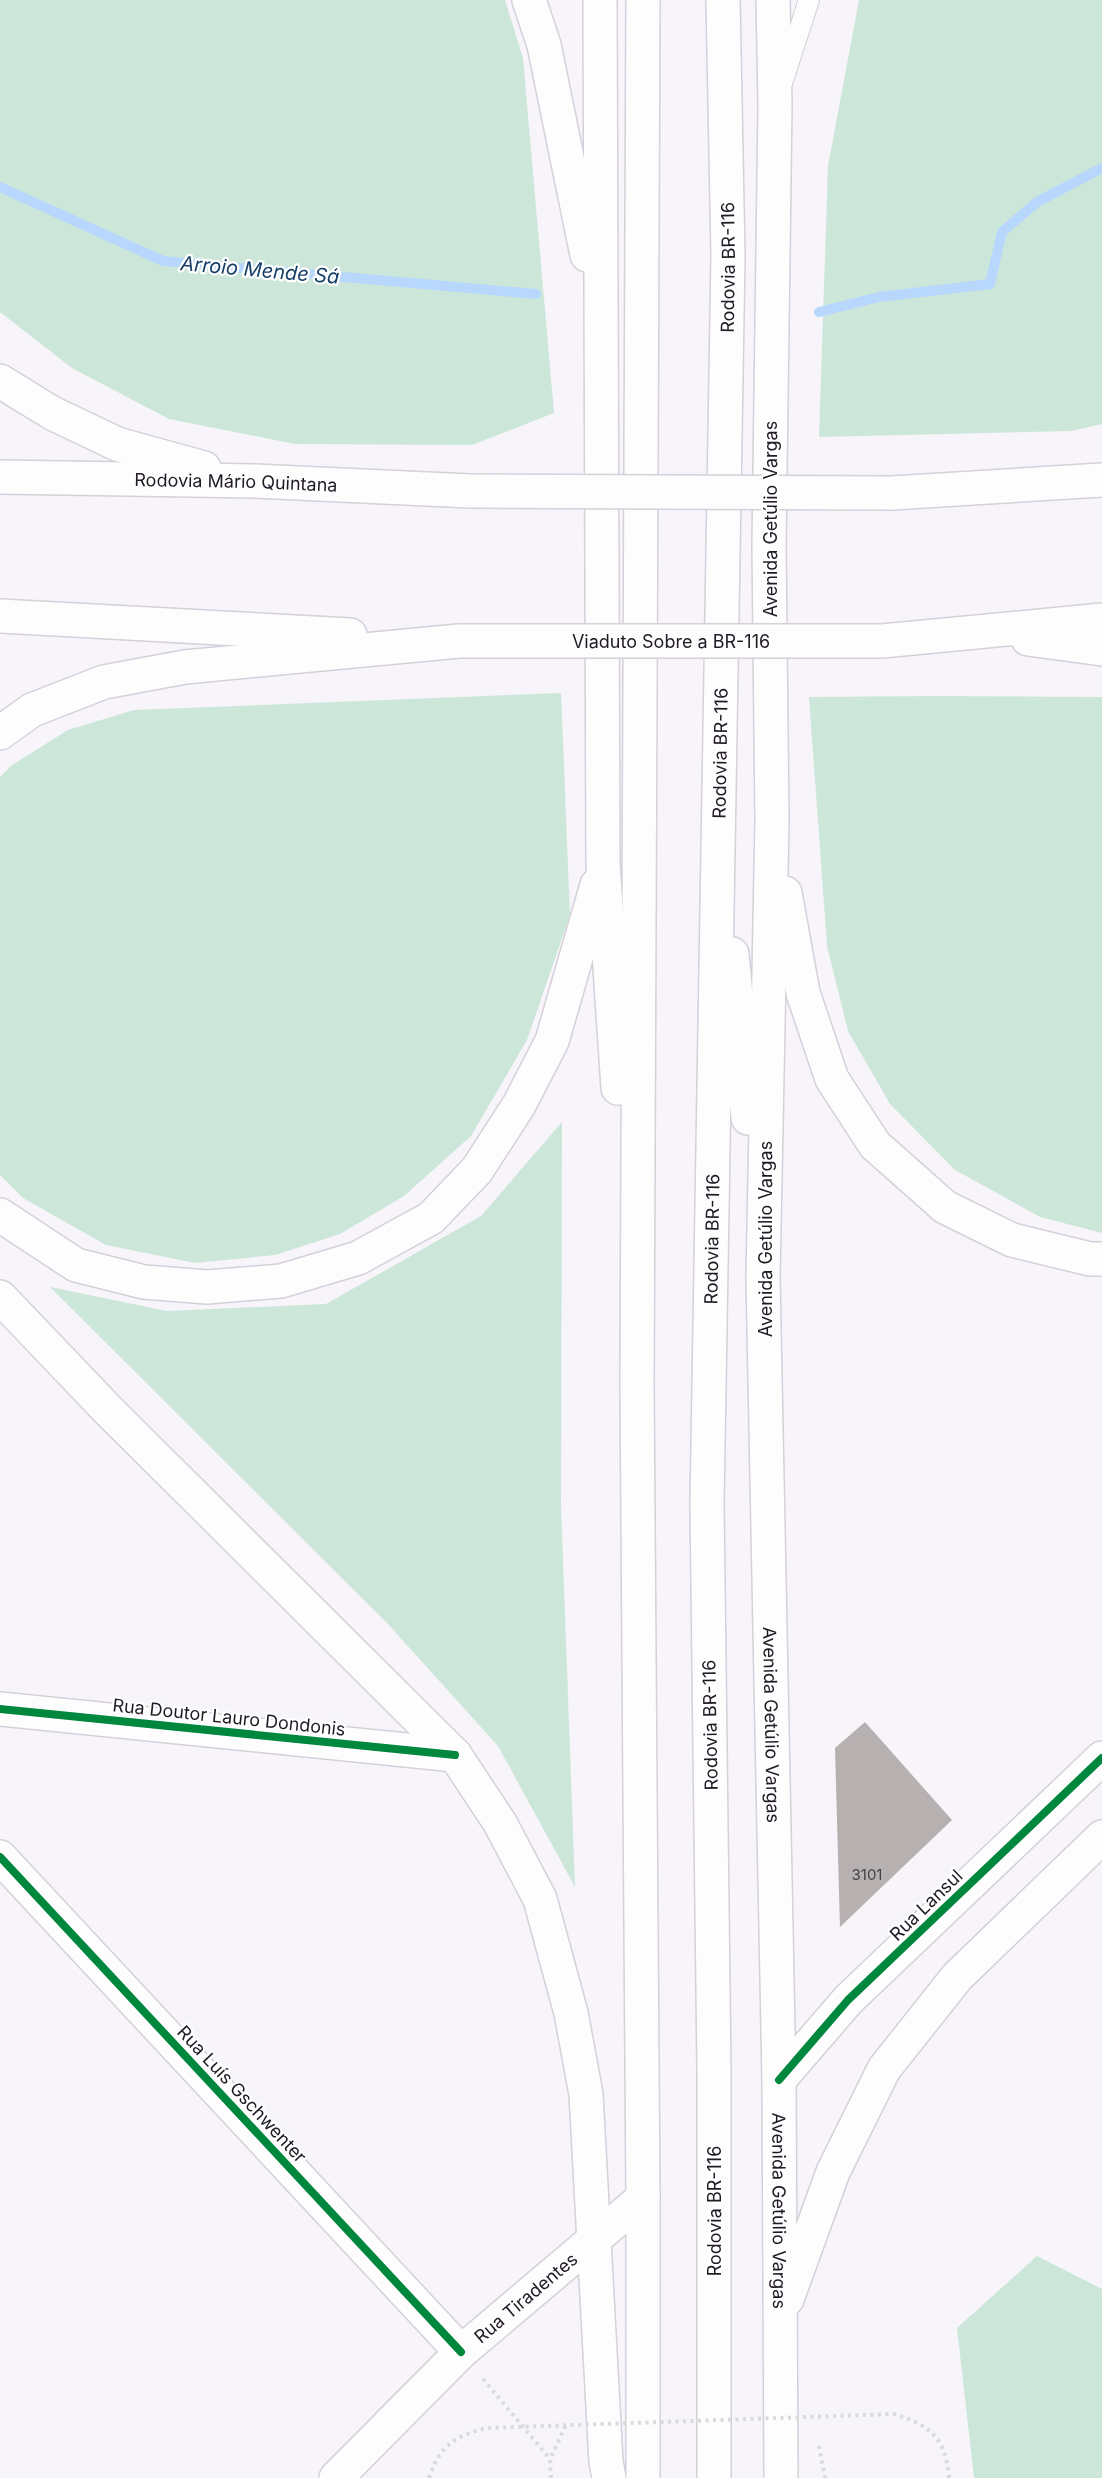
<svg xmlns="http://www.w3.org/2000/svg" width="1102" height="2478" viewBox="0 0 1102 2478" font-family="Inter,sans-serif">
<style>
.green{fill:#cce7d9}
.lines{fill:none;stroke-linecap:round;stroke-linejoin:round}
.stream{stroke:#b7d7fd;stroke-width:10}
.building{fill:#b7b0b0}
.lane-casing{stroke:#d5d0d9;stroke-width:22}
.street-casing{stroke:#d5d0d9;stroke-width:36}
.secondary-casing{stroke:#d5d0d9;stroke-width:36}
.highway-casing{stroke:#d5d0d9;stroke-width:36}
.path{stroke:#dad9db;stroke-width:4;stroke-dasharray:3 4.5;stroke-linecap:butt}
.lane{stroke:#fefdfe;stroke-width:20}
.street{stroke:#fefdfe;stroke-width:33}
.secondary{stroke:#fefdfe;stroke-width:33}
.highway{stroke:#fefdfe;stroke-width:33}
.highway-bridge-casing{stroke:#d5d0d9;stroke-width:36;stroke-linecap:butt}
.path-bridge{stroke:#dad9db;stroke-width:4;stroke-dasharray:3 4.5;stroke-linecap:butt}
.highway-bridge{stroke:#fefdfe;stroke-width:33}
.cycleway-casing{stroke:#fff;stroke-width:11}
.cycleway{stroke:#00873e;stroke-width:8}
.labels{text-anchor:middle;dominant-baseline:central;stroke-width:4.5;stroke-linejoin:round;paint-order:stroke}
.number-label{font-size:15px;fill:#464047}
.street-label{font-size:18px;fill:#201a24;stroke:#fff}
.water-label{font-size:20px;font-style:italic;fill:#163f68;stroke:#fff}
</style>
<rect width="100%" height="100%" fill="#f7f4fa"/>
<path class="green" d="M 0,0 L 505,0 L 523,58 L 554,413 L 472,445 L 295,444 L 169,419 L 72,368 L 0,312 Z
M 859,0 L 1102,0 L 1102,424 L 1072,431 L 819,437 L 828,166 Z
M 561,693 L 570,915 L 527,1040 L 471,1136 L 404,1196 L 340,1234 L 275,1255 L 195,1263 L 106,1245 L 23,1198 L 0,1175 L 0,777 L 12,765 L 68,730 L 134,710 Z
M 938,696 L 1102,697 L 1102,1233 L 1040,1217 L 955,1170 L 890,1104 L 848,1031 L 827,946 L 809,697 Z
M 562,1122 L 561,1505 L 575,1887 L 498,1746 L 387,1623 L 50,1287 L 167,1311 L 326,1304 L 481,1216 Z
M 1037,2256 L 1102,2289 L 1102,2478 L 974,2478 L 957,2328 Z"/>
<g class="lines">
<path class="stream" d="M 0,187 L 163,261 L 536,294
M 819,312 L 879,297 L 990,284 L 1002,232 L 1037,202 L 1102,168"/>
</g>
<path class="building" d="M 865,1722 L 952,1820 L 840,1927 L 835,1748 Z"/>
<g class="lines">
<g class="lane-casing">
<path id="lane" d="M 782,83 L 809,0"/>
</g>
<g class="street-casing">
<path id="street" d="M 0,1857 L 461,2352
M 779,2080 L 848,2000 L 1102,1758"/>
</g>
<g class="secondary-casing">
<g id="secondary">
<path d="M 0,1709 L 455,1755"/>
<path id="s1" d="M 336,2478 L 461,2352 L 643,2198"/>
</g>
</g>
<g class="highway-casing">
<g id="highway">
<path d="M 529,0 L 544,45 L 587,255"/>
<path d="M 600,0 L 603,863 L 618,1088"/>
<path d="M 643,0 L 637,1383 L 643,2198 L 643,2478"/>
<path id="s2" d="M 773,0 L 775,105 L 769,546 L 772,821 L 763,1278 L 779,2080 L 781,2478"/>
<path d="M 0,381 L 52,413 L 117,444 L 204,468"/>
<path id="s3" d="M 0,477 L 255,481 L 470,491"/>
<path d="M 892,493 L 1102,480"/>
<path d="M 0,616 L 350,635"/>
<path d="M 1028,639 L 1102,649"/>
<path d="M 882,641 L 1102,620"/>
<path d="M 0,733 L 32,710 L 104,682 L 185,667 L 459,641"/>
<path d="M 785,893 L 803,993 L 832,1079 L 875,1145 L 945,1207 L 1012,1240 L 1090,1259 L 1102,1259"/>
<path d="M 732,954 L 748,1118"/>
<path d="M 0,1215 L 76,1265 L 144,1282 L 207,1287 L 281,1281 L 358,1258 L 431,1218 L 477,1170 L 519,1105 L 552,1041 L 597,885"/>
<path d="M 0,1297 L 108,1410 L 455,1755 L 500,1823 L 540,1899 L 571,2013 L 586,2094 L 606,2462 L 609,2478"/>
<path d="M 787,2299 L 833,2172 L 884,2069 L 957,1977 L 1102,1837"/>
<path id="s4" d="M 714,2478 L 714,2070 L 707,1504 L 728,256 L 723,0"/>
</g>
</g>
<path class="path" d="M 483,2379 L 550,2459
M 819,2446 L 825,2478
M 551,2478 L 550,2459 L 567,2423"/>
<use href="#lane" class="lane"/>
<use href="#street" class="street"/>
<use href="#secondary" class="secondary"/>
<use href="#highway" class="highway"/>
<g class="highway-bridge-casing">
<g id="highway-bridge">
<path d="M 470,491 L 892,493"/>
<path id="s5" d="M 459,641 L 882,641"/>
</g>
</g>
<path class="path-bridge" d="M 429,2478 C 439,2446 456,2435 487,2428 L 894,2414 C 930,2425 946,2438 949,2478"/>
<use href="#highway-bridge" class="highway-bridge"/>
<g class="cycleway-casing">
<path id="cycleway" d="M 0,1709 L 455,1755
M 0,1857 L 461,2352
M 779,2080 L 848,2000 L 1102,1758"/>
</g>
<use href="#cycleway" class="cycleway"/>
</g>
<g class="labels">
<g class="number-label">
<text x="867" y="1874">3101</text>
</g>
<g class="street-label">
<text stroke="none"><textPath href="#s4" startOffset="2211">Rodovia BR-116</textPath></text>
<text stroke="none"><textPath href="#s3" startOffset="236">Rodovia Mário Quintana</textPath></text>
<text transform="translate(770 519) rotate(-90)">Avenida Getúlio Vargas</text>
<text stroke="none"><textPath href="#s5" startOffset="212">Viaduto Sobre a BR-116</textPath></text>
<text stroke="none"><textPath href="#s4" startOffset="1725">Rodovia BR-116</textPath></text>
<text stroke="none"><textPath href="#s4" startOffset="1239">Rodovia BR-116</textPath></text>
<text transform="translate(765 1239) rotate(-90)">Avenida Getúlio Vargas</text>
<text transform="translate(229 1717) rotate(6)">Rua Doutor Lauro Dondonis</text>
<text transform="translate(710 1725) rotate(-91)">Rodovia BR-116</text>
<text stroke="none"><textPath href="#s2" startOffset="1725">Avenida Getúlio Vargas</textPath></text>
<text transform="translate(926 1905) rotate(-44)">Rua Lansul</text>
<text transform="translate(242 2094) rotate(47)">Rua Luís Gschwenter</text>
<text transform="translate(714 2211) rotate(-90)">Rodovia BR-116</text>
<text stroke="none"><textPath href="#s2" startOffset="2211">Avenida Getúlio Vargas</textPath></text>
<text stroke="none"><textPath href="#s1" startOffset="262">Rua Tiradentes</textPath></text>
</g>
<g class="water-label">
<text transform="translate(260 270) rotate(5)">Arroio Mende Sá</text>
</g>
</g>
</svg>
